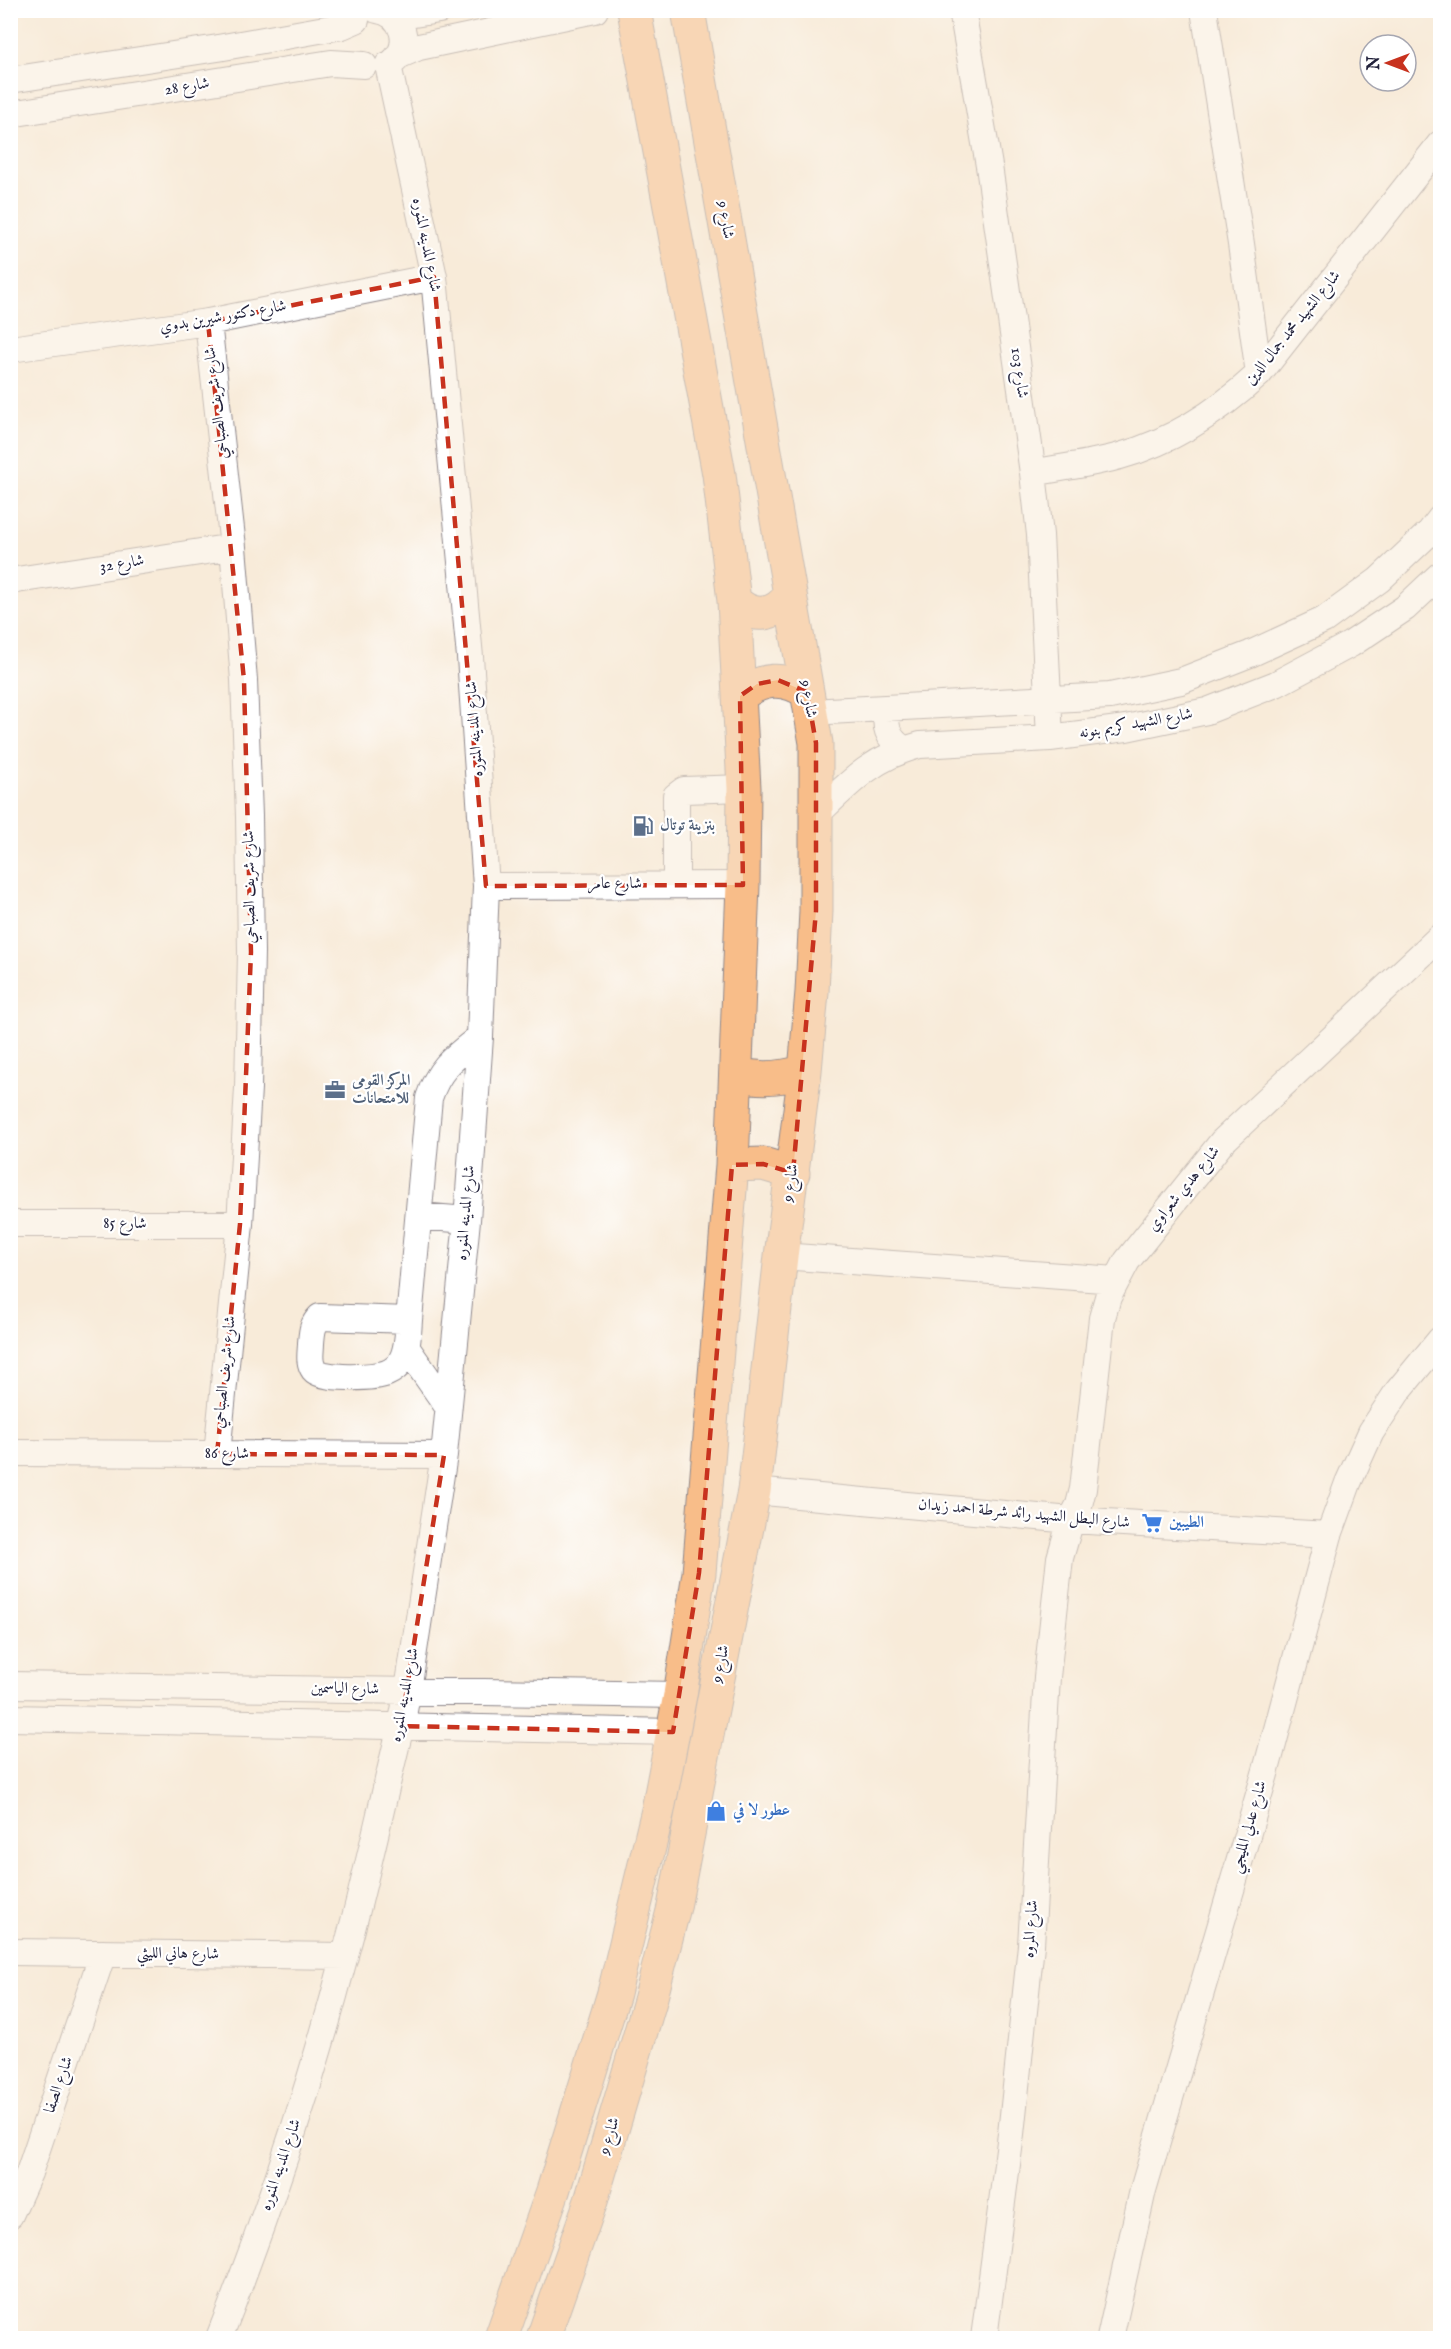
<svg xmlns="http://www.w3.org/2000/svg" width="1451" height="2349" viewBox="0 0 1451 2349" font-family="'IM FELL English',Amiri,serif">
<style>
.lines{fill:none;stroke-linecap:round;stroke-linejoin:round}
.minor-casing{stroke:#8d868a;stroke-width:28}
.major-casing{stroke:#8d868a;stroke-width:35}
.minor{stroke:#fff;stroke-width:26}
.major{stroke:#f8bd89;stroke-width:33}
.marked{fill:none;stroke:#c8321e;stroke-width:4.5;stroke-dasharray:12 8;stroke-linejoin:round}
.labels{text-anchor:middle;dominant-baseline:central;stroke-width:4.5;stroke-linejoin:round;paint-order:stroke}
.street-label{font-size:16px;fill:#22223b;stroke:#fff}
.service-label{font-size:16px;font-weight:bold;fill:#4e5e75;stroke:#fff;text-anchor:start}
.shop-label{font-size:16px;font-weight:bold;fill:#366cbe;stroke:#fff;text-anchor:start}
</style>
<rect width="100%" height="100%" fill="#fff"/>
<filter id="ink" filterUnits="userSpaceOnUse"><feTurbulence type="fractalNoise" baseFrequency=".0167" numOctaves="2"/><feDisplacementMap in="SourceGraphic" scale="12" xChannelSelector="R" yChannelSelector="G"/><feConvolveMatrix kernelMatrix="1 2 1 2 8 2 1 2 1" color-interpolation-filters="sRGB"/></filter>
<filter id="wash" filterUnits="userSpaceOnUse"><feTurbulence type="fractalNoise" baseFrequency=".008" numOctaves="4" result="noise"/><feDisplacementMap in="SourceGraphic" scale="24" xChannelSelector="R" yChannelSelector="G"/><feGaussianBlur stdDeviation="1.35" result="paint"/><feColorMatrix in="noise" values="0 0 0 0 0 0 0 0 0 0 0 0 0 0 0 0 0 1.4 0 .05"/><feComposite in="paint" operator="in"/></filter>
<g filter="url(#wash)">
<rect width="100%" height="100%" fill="#f8ebd9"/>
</g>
<g filter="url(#ink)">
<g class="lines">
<g class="minor-casing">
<path id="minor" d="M 377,10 C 404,14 413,46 392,63
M 962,10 L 989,166 L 1033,473 L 1040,535 L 1050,738
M 1204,10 L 1241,244 L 1259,374
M 387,13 L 414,14 L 439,10
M 398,56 L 419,47 L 595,10
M 10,80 L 218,48 L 342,26 L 356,20
M 10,114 L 331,63 L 364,65
M 208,322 L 233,547 L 244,680 L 249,816 L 251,952 L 248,1088 L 240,1224 L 217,1454
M 10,349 L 208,322 L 434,277
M 1033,473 C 1062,467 1092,464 1120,456 C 1174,441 1218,412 1259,374 L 1440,144
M 10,581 L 233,547
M 890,708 C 882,724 888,740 904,749
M 810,712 L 1110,696 L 1181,681 L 1250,654 L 1324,620 L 1379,580 L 1430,532 L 1440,519
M 817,814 C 850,782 873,757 920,745 L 1050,738 L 1126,728 L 1207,711 L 1276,684 L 1351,644 L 1405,608 L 1440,575
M 676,884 L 676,796 L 684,790 L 744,788
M 486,886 L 743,885
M 419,1216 L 467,1220
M 10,1224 L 240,1224
M 781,1256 L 1116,1280
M 409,1320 L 320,1317 C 312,1325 312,1332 311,1343 C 311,1352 308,1362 314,1370 C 322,1380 375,1378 387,1373 C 392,1371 399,1366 401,1361 C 408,1350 408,1333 409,1320 L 429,1098 C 439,1067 455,1057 480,1037
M 406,1347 L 448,1407
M 10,1453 L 444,1455
M 754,1491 L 1071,1520 L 1329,1535
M 10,1685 L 680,1695
M 10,1718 L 673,1732
M 10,1952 L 345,1956
M 10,2215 L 29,2173 L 103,1953
M 219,2338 C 268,2214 311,2085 345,1955 C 366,1880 382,1802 401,1726 L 408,1690 L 444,1455 L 467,1220 L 480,1037 L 486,886 L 470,657 L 434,277 L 388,65
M 984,2338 L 1011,2134 L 1031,1945 L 1047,1677 L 1060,1558 L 1071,1520 L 1079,1505 L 1083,1489 L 1102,1318 L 1108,1297 L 1127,1261 L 1222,1142 L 1440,937
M 1110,2338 L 1143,2190 L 1265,1774 L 1329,1535 L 1348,1483 L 1371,1432 L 1398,1391 L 1440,1340"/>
</g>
<g class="major-casing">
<path id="major" d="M 734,601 C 753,619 775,617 790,595
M 740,696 C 761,678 784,676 807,692
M 736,1074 C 760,1080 781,1079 805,1071
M 732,1165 L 763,1164 L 793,1173
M 501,2338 L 553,2191 L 614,1993 L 658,1810 L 680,1695 L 699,1573 L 732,1165 L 743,885 L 744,788 L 734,601 L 719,474 L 634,10
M 543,2338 L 591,2201 L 650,2001 L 674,1907 L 754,1491 L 781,1256 L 805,1071 L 812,992 L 816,911 L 816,743 L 688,10"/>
</g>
<use href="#minor" class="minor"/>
<use href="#major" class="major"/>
</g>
</g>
<path d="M0 0H1451V2349H0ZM 434,277 L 486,886 L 743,885 L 740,696 L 757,684 L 778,680 L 807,692 L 816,743 L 816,911 L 793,1173 L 763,1164 L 732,1165 L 699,1573 L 673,1732 L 401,1726 L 444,1455 L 217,1454 L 240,1224 L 251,952 L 244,680 L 208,322 Z" fill="#f8ebd9" fill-opacity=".55" fill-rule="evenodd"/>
<path class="marked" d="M 434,277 L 486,886 L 743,885 L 740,696 L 757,684 L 778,680 L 807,692 L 816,743 L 816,911 L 793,1173 L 763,1164 L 732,1165 L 699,1573 L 673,1732 L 401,1726 L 444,1455 L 217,1454 L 240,1224 L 251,952 L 244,680 L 208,322 Z"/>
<defs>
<g id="fuel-bare" transform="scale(1.62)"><path d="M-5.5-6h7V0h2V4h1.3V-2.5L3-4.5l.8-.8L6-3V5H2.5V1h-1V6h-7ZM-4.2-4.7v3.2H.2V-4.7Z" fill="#5c6f8a" stroke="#fff" stroke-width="2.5" paint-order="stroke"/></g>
<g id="office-bare" transform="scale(1.62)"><path d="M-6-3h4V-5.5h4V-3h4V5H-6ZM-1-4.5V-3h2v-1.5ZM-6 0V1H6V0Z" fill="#5c6f8a" stroke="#fff" stroke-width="2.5" paint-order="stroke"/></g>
<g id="supermarket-bare" transform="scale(1.62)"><path d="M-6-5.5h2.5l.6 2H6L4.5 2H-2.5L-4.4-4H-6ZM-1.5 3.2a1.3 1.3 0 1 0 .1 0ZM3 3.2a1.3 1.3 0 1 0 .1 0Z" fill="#3f7fe0" stroke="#fff" stroke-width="2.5" paint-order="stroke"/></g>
<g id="shop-bare" transform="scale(1.62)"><path d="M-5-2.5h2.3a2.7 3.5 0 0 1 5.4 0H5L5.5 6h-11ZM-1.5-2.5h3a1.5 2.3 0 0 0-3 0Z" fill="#3f7fe0" stroke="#fff" stroke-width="2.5" paint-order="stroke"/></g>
</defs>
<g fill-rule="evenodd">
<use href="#fuel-bare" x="643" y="826"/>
<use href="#office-bare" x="335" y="1090"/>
<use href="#supermarket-bare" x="1152" y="1523"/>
<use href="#shop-bare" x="716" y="1811"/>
</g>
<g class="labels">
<g class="street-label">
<text transform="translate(187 87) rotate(-9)">شارع 28</text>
<text transform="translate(725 220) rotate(80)">شارع 9</text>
<text transform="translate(426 245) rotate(79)">شارع المدينه المنوره</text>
<text transform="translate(223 317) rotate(-10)">شارع دكتور شيرين بدوي</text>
<text transform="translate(1293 328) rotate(-51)">شارع الشهيد محمد جمال الدين</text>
<text transform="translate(1019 373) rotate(82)">شارع 103</text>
<text transform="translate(217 403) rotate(-97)">شارع شريف الصباحي</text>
<text transform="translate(122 564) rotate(-9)">شارع 32</text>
<text transform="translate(808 699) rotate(80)">شارع 9</text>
<text transform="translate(1136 724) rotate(-10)">شارع الشهيد كريم بنونه</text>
<text transform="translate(475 729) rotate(-94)">شارع المدينه المنوره</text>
<text x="615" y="884">شارع عامر</text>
<text transform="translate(250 887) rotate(-91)">شارع شريف الصباحي</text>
<text transform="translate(791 1183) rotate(-82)">شارع 9</text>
<text transform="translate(1184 1189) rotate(-51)">شارع هدي شعراوي</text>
<text transform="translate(466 1213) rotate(-85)">شارع المدينه المنوره</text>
<text x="125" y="1224">شارع 85</text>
<text transform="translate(225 1372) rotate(-84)">شارع شريف الصباحي</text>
<text x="227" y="1454">شارع 86</text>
<text transform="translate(1024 1514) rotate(5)">شارع البطل الشهيد رائد شرطة احمد زيدان</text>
<text transform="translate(721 1664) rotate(-79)">شارع 9</text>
<text transform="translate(345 1689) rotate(1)">شارع الياسمين</text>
<text transform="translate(405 1695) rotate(-79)">شارع المدينه المنوره</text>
<text transform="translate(1249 1827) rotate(-74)">شارع عدلي المليجي</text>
<text transform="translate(1031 1929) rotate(-86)">شارع المروه</text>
<text transform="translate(178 1954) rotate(1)">شارع هاني الليثي</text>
<text transform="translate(59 2085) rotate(-71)">شارع الصفا</text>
<text transform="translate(610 2136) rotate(-74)">شارع 9</text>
<text transform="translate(281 2165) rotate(-71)">شارع المدينه المنوره</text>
</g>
<g class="service-label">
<text x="660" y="826">بنزينة توتال</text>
<text x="352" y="1081">المركز القومى<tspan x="352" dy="18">للامتحانات</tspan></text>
</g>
<g class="shop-label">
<text x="1169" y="1523">الطيبين</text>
<text x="733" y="1811">عطور لا في</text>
</g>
</g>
<rect width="1451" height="2349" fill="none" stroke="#fff" stroke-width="36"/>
<g transform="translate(1388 63) rotate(270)"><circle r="28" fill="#ffffff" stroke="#a7a7b1" stroke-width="1.5"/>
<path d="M0-4.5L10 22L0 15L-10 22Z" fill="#c8321e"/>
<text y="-9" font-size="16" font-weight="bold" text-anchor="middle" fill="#22223b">N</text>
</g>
</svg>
